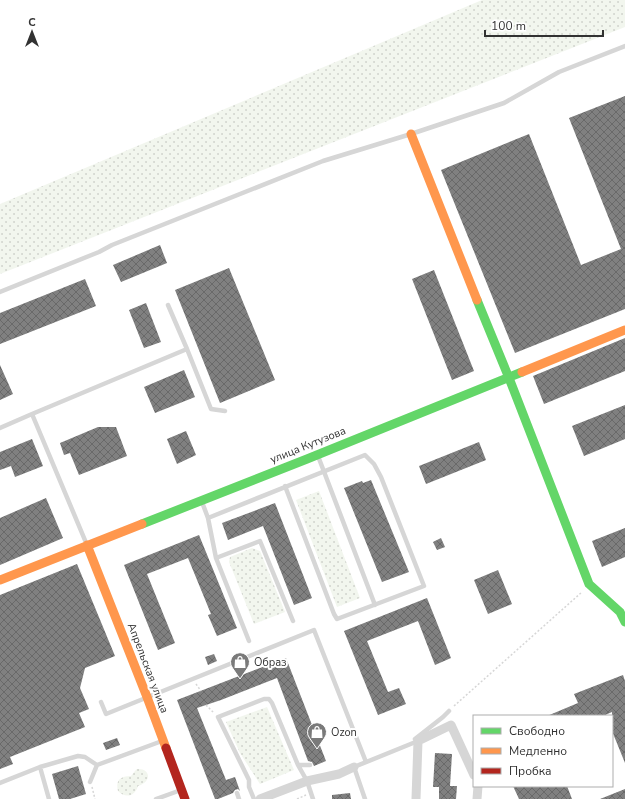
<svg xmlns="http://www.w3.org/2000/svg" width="625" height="799" viewBox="0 0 625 799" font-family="'Nunito Sans',sans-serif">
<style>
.green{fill:url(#green-dots)}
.building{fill:url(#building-cross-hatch)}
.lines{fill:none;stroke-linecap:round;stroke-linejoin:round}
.path{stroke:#d6d6d6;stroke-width:1.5;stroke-dasharray:2 2;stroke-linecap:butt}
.lane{stroke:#d6d6d6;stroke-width:4.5}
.street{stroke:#d6d6d6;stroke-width:9}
.fast{stroke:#63d668;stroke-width:9}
.slow{stroke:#ff974d;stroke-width:9}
.jam{stroke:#b3261e;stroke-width:9}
.labels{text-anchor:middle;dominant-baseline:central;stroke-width:4;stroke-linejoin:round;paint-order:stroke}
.street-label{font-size:11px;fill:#323232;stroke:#fff}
.poi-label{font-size:11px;fill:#323232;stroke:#fff;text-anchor:start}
</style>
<defs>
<pattern id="green-dots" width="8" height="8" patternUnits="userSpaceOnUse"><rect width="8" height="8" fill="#f2f6ee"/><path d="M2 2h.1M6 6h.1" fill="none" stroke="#d0d3cd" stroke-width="1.8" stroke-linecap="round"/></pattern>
<pattern id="building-cross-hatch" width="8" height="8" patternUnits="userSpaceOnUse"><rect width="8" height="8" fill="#808080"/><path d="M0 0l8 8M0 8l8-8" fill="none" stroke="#696969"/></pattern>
</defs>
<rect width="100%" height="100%" fill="#fff"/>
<path class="green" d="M 482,0 L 625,0 L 625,27 L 0,274 L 0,204 Z
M 319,491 L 360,598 L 337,607 L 296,500 Z
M 252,548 L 260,551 L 285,612 L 254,624 L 229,562 L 230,557 Z
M 267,707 L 294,770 L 260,784 L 240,753 L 226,722 Z
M 137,769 C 151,768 152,782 138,786 C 135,796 126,799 118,791 C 115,780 121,776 131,776 L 135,771 Z"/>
<path class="building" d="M 625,96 L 625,309 L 515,353 L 441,170 L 529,134 L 581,265 L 621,249 L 569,118 Z
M 160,245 L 167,263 L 121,282 L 113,265 Z
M 229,268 L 275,380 L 220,403 L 175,290 Z
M 434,270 L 474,371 L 452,380 L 412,279 Z
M 85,279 L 96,306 L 0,344 L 0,313 Z
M 146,303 L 161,342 L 144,348 L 129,310 Z
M 625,338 L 625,371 L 544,404 L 533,376 Z
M 0,365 L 13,394 L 0,400 Z
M 184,370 L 195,397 L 155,413 L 144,387 Z
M 625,405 L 625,439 L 584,456 L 572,426 Z
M 98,427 L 116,427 L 127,456 L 79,475 L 70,453 L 64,455 L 60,443 Z
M 186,431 L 196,455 L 177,464 L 167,439 Z
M 32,439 L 43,466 L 15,477 L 11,466 L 0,470 L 0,452 Z
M 479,442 L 486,460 L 426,484 L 419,466 Z
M 371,480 L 409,572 L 382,582 L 344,488 L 362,481 L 363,483 Z
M 46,498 L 63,538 L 0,565 L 0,518 Z
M 275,503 L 312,598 L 294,605 L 263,526 L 228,540 L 222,523 Z
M 625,528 L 625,557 L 602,567 L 592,541 Z
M 199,535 L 237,628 L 217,636 L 208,615 L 211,614 L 188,558 L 147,574 L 175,643 L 158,650 L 124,565 Z
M 441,538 L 445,547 L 437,550 L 433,542 Z
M 77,564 L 115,656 L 85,668 L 80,688 L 89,709 L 79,713 L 85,727 L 10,757 L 13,764 L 0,769 L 0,595 Z
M 498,570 L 512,604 L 488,614 L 474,580 Z
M 427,598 L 451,658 L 435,665 L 418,621 L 367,641 L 388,692 L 399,688 L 406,704 L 378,715 L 344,631 Z
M 214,654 L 217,661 L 208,665 L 205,657 Z
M 286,658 L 326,761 L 314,766 L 312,762 L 308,761 L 277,678 L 221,700 L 197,708 L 226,780 L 235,777 L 240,791 L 238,789 L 235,790 L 233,793 L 218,799 L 215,799 L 177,700 Z
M 623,675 L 625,681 L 625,763 L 612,731 L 612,712 L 603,716 L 547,716 L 578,703 L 574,694 Z
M 117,738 L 120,745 L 106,750 L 103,743 Z
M 435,753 L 452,754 L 450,786 L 457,786 L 456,799 L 439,799 L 439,787 L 433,787 Z
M 78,766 L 86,794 L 70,799 L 59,799 L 52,774 Z
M 513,786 L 567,786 L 572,799 L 519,799 Z
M 625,789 L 625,799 L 600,799 Z
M 350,793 L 351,799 L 332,799 L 332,795 Z"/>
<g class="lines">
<path class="path" d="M 196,684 L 201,691
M 206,705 L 214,713
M 454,706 L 582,592
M 92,787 L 95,799
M 297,799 L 306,795"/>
<path class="lane" d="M 0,292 L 99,252 L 112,245 L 323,161 L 411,134 L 504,103 L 559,72 L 625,46
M 187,349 L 211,409 L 225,411
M 0,428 L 32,414
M 318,456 L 375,605
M 202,502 L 208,518 L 216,558 L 249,641
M 208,518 L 365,455 L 374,464 L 381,477 L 424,586 L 337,619 L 334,614 L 285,486
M 87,545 L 32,414 L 187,349 L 168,305
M 216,558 L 260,541 L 293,621
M 101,702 L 106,714 L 314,630 L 366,762
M 415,739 L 443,717 L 449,711
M 298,765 L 310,765
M 40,767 L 49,799
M 90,782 L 97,765
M 0,783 L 40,767 L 78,756 L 85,757 L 97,765 L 162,741
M 237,793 L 239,799
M 156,799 L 181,790
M 254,799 L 249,787 L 249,780 L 218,717 L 264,699 L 269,699 L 272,703 L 298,765 L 307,781 L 313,799
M 365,799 L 354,767 L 418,741"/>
<path class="street" d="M 260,799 L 307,781 L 339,774 L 354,767
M 416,799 L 418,741 L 451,725 L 474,775
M 477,799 L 478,786"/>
<path class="fast" d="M 477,300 L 509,378 L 589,584 L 620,612 L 625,622
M 142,524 L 307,459 L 522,372"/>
<path class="slow" d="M 411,134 L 477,300
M 522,372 L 625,330
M 87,545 L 147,697 L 166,748
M 0,580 L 142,524"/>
<path class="jam" d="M 166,748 L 185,799"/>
</g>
<defs>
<g id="shop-pin" transform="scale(1)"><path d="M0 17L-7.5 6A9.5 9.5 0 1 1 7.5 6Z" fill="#7a7a7a" stroke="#fff"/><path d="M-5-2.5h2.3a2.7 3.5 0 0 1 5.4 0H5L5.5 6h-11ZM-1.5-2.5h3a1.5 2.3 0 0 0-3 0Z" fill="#fff"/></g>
</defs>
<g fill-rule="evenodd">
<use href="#shop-pin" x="240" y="662"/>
<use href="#shop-pin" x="317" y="732"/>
</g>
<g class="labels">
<g class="street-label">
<text transform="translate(308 445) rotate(-22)">улица Кутузова</text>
<text transform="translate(148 668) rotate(69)">Апрельская улица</text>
</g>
<g class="poi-label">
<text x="254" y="662">Образ</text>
<text x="331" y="732">Ozon</text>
</g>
</g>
<rect x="473" y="715" width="140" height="72" fill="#ffffff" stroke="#adadad"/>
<rect x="481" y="728" width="20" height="6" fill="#63d668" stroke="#adadad"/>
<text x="509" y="735" font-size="12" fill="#323232">Свободно</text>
<rect x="481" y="748" width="20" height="6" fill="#ff974d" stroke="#adadad"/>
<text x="509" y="755" font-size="12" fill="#323232">Медленно</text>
<rect x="481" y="768" width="20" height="6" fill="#b3261e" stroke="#adadad"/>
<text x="509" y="775" font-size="12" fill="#323232">Пробка</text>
<g transform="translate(32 32)" stroke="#ffffff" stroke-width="3" paint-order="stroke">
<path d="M0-3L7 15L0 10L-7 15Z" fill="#323232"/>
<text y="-6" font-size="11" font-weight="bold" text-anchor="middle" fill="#323232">С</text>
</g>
<path d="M485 30v6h118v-6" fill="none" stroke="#323232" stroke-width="2"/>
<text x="491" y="30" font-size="12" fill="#323232" stroke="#ffffff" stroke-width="3" paint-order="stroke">100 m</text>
</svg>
